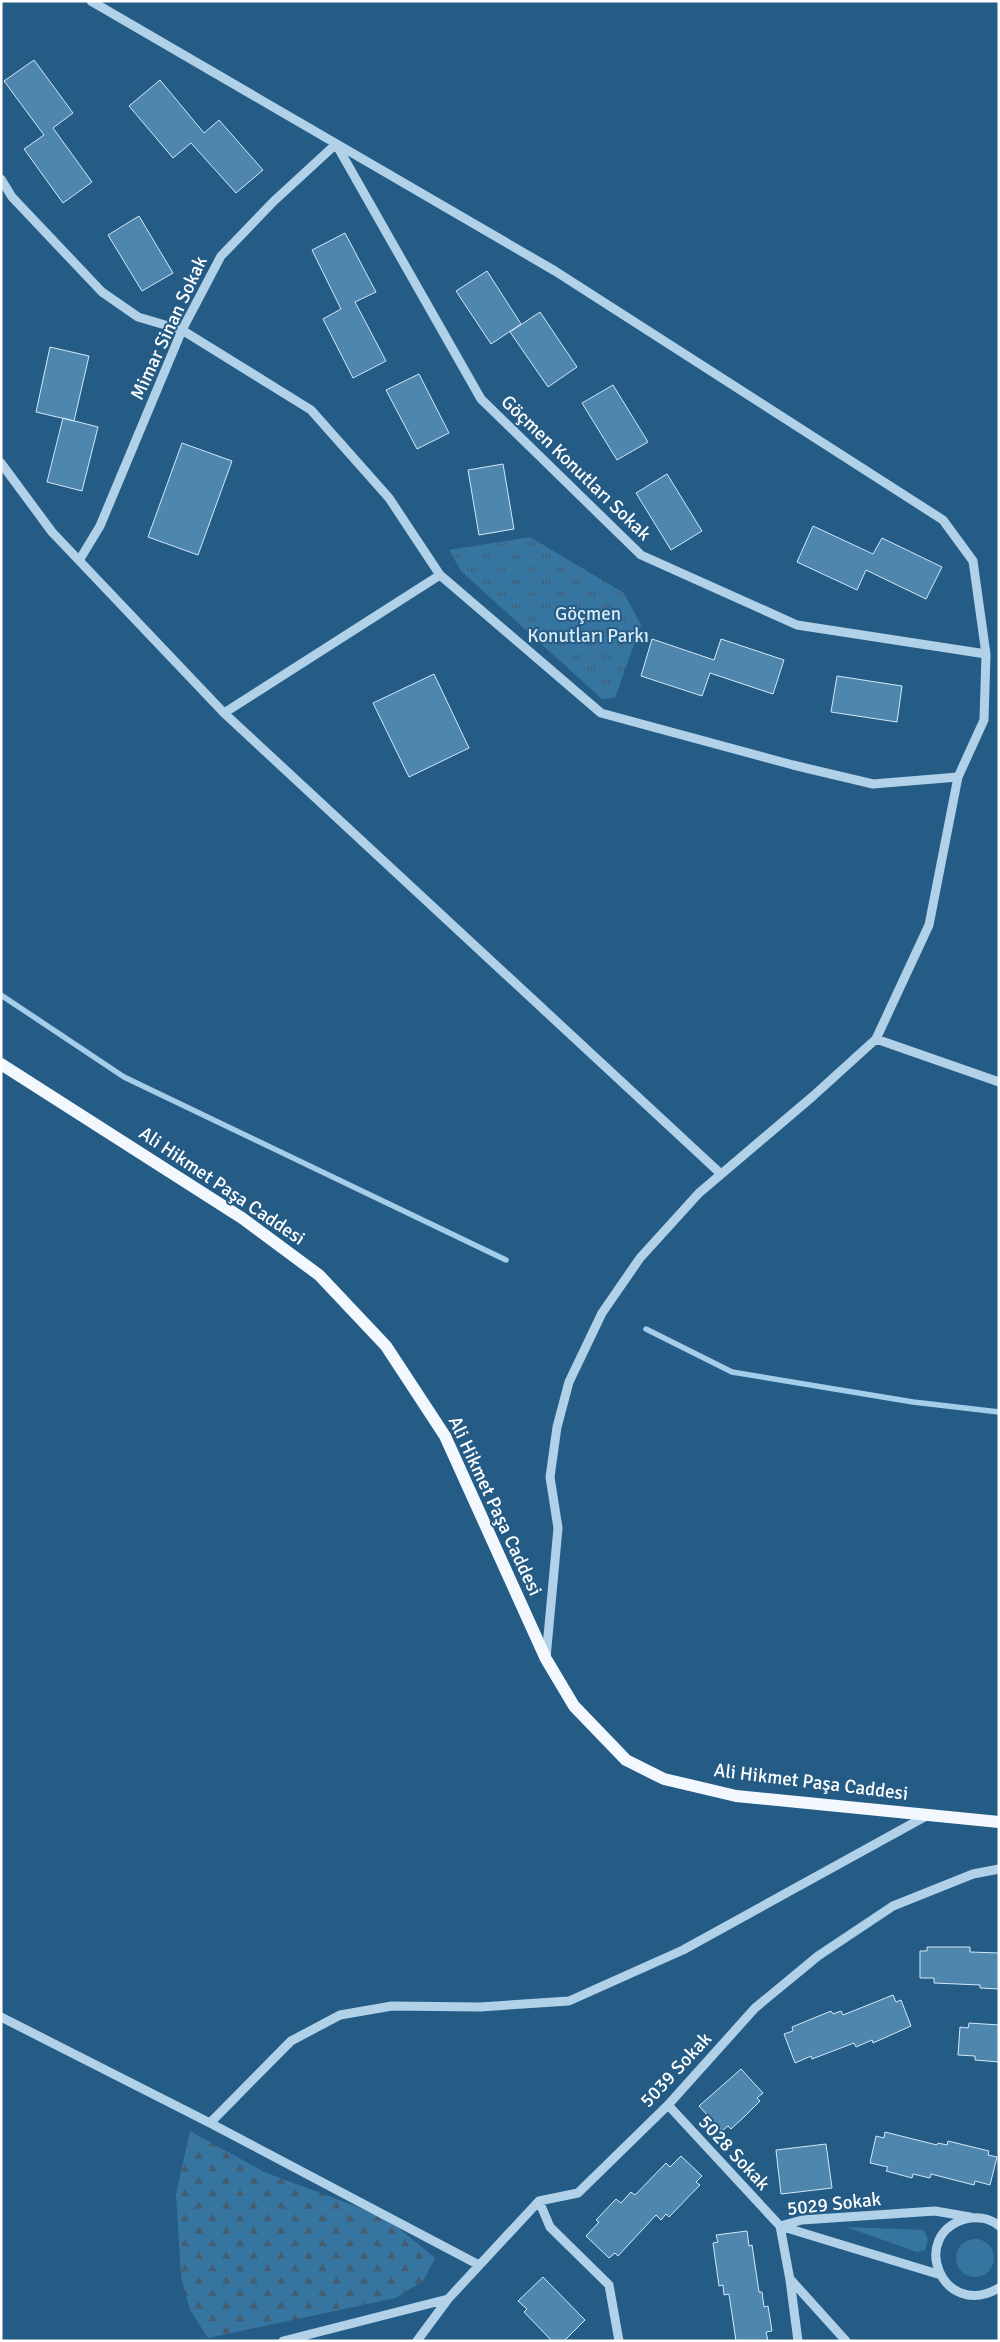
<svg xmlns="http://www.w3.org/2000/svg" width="1000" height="2342" viewBox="0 0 1000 2342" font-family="Signika,sans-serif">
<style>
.green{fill:#3775a1}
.forest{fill:url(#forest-firs)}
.park{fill:url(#park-tufts)}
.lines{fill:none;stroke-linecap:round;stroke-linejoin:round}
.stream{stroke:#a4cde9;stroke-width:5.5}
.building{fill:#4e86ad;stroke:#d4e8f6}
.minor{stroke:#b0d1e8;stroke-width:9}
.major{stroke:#f2f8fe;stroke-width:12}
.labels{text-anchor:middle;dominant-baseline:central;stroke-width:4;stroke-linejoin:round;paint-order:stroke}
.street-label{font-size:19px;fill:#fff;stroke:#255c86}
.park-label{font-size:19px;fill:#d4e8f6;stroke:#255c86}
</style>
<defs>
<pattern id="forest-firs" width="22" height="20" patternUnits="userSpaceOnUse" patternTransform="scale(1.25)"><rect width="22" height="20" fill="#3775a1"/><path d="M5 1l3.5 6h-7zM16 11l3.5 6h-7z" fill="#435e72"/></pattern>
<pattern id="park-tufts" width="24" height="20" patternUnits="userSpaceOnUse" patternTransform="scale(1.25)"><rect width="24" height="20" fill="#3775a1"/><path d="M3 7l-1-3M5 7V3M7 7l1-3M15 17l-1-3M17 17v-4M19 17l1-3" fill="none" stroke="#435e72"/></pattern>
</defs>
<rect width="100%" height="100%" fill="#255c86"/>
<path class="green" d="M 846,2227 L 924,2230 L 928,2240 L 925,2250 L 917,2252 Z
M956 2258a19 19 0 1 1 38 0a19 19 0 1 1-38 0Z"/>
<path class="forest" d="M 190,2131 L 264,2172 L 385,2217 L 435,2258 L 423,2281 L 396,2298 L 208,2338 L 190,2310 L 181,2277 L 176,2194 Z"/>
<path class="park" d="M 530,537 L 624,593 L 641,625 L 615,698 L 602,699 L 461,571 L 449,550 Z"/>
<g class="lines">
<path class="stream" d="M 1,995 L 124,1077 L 506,1260
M 646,1329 L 732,1372 L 913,1402 L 999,1412"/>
</g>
<path class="building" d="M 34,60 L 73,113 L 53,128 L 92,182 L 63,203 L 24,149 L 44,135 L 4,81 Z
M 160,80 L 204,133 L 219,120 L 263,170 L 236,193 L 191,143 L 173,158 L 129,106 Z
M 139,216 L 173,273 L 142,291 L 108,235 Z
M 345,233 L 376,292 L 355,302 L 386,361 L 353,378 L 323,319 L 341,309 L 312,250 Z
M 487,271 L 521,324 L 491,344 L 456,291 Z
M 540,312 L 577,367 L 548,387 L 510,332 Z
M 50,347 L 89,356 L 74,421 L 36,412 Z
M 419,374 L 449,433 L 417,449 L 386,390 Z
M 613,385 L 648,442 L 617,460 L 582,403 Z
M 63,418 L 98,427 L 82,491 L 47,482 Z
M 182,443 L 232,461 L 198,555 L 148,537 Z
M 503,464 L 514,529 L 479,535 L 468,470 Z
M 667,474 L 702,531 L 671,550 L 636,493 Z
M 813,526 L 873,554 L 882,538 L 942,567 L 926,599 L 866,570 L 857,590 L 797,562 Z
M 652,639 L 714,660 L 721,639 L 784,660 L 773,694 L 710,673 L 702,696 L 641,676 Z
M 434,674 L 469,748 L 409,777 L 373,703 Z
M 837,676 L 902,686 L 897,722 L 831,712 Z
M 927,1947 L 970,1947 L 970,1952 L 999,1953 L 999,1989 L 980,1988 L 980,1985 L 934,1983 L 934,1978 L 920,1978 L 920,1951 L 927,1951 Z
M 893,1995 L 896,2002 L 901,2000 L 911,2026 L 873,2043 L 872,2040 L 856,2047 L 854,2043 L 812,2059 L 811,2056 L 795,2063 L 784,2034 L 793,2031 L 792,2027 L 831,2011 L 833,2014 L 841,2011 L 843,2015 Z
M 969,2023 L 999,2025 L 999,2062 L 975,2060 L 975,2056 L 958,2055 L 960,2027 L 968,2028 Z
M 741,2069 L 763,2093 L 757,2098 L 760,2101 L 744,2117 L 731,2129 L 728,2126 L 722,2131 L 699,2106 Z
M 885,2132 L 937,2145 L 938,2143 L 947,2145 L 948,2141 L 989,2151 L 988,2155 L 997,2157 L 990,2185 L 975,2181 L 974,2185 L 931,2174 L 930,2178 L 913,2174 L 912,2178 L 886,2171 L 888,2167 L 870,2163 L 876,2136 L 884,2138 Z
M 826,2144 L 832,2188 L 781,2194 L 776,2150 Z
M 681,2156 L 702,2176 L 696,2182 L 700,2185 L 669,2217 L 666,2214 L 661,2220 L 656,2215 L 618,2256 L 615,2253 L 609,2258 L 586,2236 L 599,2222 L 596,2220 L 616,2199 L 621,2203 L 631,2192 L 635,2195 L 666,2163 L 670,2167 Z
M 747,2231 L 749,2246 L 752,2245 L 759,2292 L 762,2292 L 764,2307 L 768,2306 L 772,2331 L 766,2332 L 768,2341 L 736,2341 L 729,2294 L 724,2295 L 723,2285 L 719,2286 L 713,2243 L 718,2242 L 716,2235 Z
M 543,2277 L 585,2320 L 564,2341 L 552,2341 L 524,2312 L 527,2309 L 518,2301 Z"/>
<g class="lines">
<path class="minor" d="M 91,1 L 555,271 L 943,520 L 973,561 L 986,654 L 984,720 L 958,777 L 929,925 L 876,1039 L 812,1097 L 699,1193 L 640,1258 L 602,1313 L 569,1382 L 557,1427 L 550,1477 L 558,1528 L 546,1658
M 1,179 L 12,197 L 102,292 L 138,317 L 182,330 L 311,410 L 389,498 L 440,575 L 601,713 L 793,765 L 873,784 L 958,777
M 1,463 L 52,532 L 224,713 L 721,1174
M 80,559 L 100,526 L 182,330 L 221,256 L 274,201 L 336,144 L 481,399 L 641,555 L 797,625 L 986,654
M 224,713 L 440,575
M 876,1039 L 999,1082
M 1,2017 L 210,2123 L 479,2265
M 668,2105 L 780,2226 L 790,2280 L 798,2341
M 210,2123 L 291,2041 L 340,2015 L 392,2006 L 480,2007 L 569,2001 L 683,1950 L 928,1815
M 539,2201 L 550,2227 L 609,2285 L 619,2341
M 780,2226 L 802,2220 L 935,2211 L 970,2217
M 780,2226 L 941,2275
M 999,2226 C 990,2218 977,2216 966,2219 C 908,2234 942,2321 999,2288
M 791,2280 L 846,2341
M 283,2341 L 448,2299
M 417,2341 L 448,2299 L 539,2201 L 578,2193 L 668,2105 L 755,2008 L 818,1956 L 893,1906 L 973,1874 L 999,1869"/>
<path class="major" d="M 1,1064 L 242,1218 L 319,1275 L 386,1346 L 445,1436 L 546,1659 L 574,1706 L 626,1760 L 664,1779 L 736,1796 L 999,1822"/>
</g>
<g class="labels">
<g class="street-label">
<text transform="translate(169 328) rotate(-65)">Mimar Sinan Sokak</text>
<text transform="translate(576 468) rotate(44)">Göçmen Konutları Sokak</text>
<text transform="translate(222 1186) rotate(34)">Ali Hikmet Paşa Caddesi</text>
<text transform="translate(495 1506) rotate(65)">Ali Hikmet Paşa Caddesi</text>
<text transform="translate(811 1782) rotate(7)">Ali Hikmet Paşa Caddesi</text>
<text transform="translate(676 2070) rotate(-47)">5039 Sokak</text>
<text transform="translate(734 2153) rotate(47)">5028 Sokak</text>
<text transform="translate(834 2204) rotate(-6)">5029 Sokak</text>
</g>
<g class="park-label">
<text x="588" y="614">Göçmen<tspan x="588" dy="22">Konutları Parkı</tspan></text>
</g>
</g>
<rect width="1000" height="2342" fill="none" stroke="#ffffff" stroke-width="5"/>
</svg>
